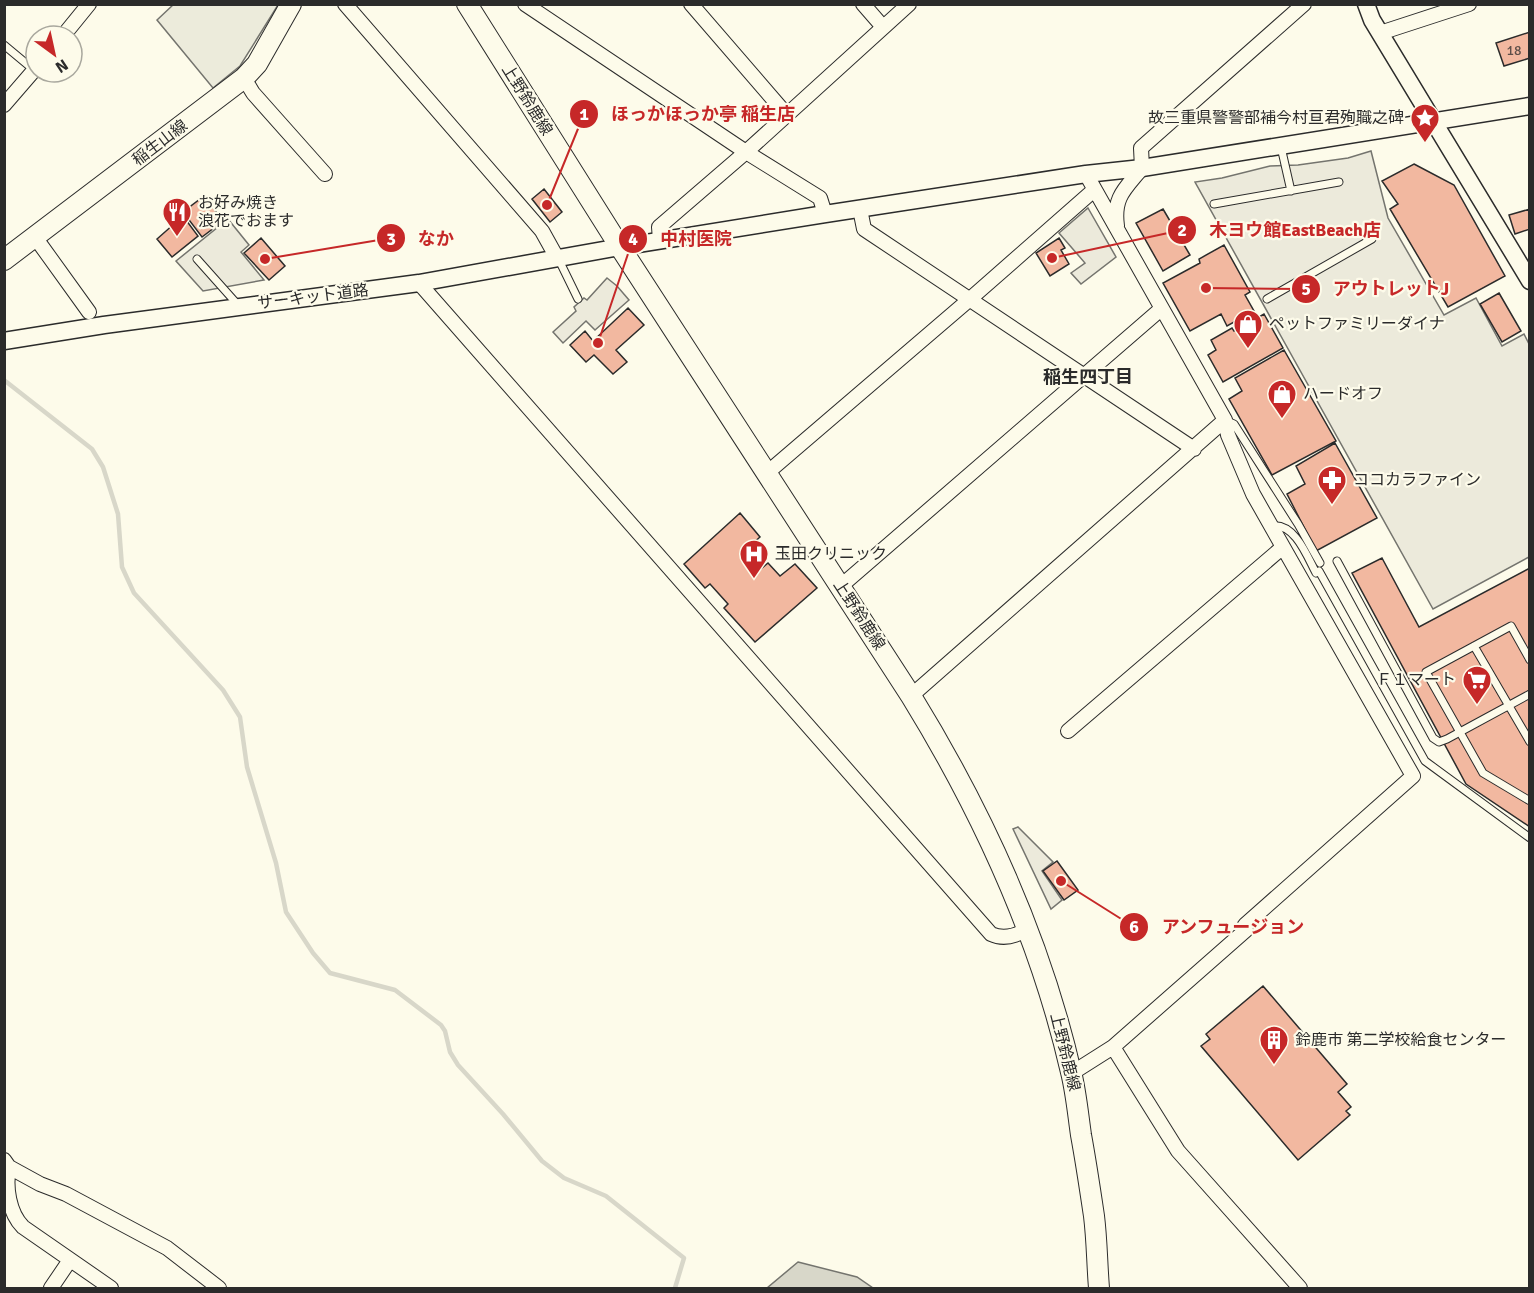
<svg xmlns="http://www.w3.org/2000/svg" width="1534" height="1293" viewBox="0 0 1534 1293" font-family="Signika,'Noto Sans JP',sans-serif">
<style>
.green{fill:#ecebdb;stroke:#74746e;stroke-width:1.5}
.parking{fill:#eceadb;stroke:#74746e;stroke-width:1.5}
.water{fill:#d8d7c9;stroke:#74746e;stroke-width:1.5}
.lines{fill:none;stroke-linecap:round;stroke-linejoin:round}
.stream{stroke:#d8d7c9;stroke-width:4.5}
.building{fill:#f2b8a0;stroke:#2b2b2b;stroke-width:1.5}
.service-casing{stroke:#2b2b2b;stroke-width:9}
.minor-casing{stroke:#2b2b2b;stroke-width:16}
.tertiary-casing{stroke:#2b2b2b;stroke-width:19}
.secondary-casing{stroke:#2b2b2b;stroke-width:22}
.service{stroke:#fdfbea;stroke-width:7}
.minor{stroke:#fdfbea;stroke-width:14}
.tertiary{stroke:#fdfbea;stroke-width:16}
.secondary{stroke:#fdfbea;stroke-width:20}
.labels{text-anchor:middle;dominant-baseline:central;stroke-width:4.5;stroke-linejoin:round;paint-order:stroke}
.number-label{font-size:14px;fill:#5d4e48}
.street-label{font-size:16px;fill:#2b2b2b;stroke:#fdfbea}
.poi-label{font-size:16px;fill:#2b2b2b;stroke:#fdfbea;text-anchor:start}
.neighbourhood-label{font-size:18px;font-weight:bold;fill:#2b2b2b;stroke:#fdfbea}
.leader{fill:none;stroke:#c62828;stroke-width:2}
.callout-dot{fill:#c62828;stroke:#fdfbea;stroke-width:2}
.mark-label{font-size:18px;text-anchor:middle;font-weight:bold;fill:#fff}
.callout-label{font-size:18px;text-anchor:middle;font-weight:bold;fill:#c62828;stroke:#fdfbea;stroke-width:4.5;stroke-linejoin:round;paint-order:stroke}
</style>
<rect width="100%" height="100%" fill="#fdfbea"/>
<path class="green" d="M 174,4 L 278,4 L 278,5 L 240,66 L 213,88 L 157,20 Z"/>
<path class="parking" d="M 1371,151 L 1388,218 L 1444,315 L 1476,298 L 1502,346 L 1524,334 L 1529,344 L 1529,557 L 1433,609 L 1195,182 L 1222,178 L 1270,166 L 1298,165 L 1348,158 Z
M 1088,208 L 1116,257 L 1081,284 L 1071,273 L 1085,263 L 1059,233 Z
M 228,219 L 249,245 L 241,252 L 264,280 L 203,291 L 176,261 Z
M 607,278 L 617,286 L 629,300 L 595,330 L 586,321 L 563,343 L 553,332 L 576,311 L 574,307 L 584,298 L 587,300 Z
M 1018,827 L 1053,862 L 1042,871 L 1062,900 L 1051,909 L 1013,829 Z"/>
<path class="water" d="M 798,1262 L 857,1277 L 873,1288 L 767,1288 Z"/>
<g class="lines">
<path class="stream" d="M 4,380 L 92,449 L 103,467 L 118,514 L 122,567 L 134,593 L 223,690 L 240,717 L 247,767 L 276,863 L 286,912 L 313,953 L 330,973 L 395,990 L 441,1025 L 445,1031 L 450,1052 L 458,1065 L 503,1114 L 542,1161 L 564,1178 L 606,1196 L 684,1258 L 675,1288"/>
</g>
<path class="building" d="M 1530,32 L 1530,58 L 1504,66 L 1496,43 Z
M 1414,164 L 1454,185 L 1505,276 L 1448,307 L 1390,209 L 1398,204 L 1382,181 Z
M 544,189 L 562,212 L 550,222 L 532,199 Z
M 204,196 L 223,221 L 202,237 L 183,212 Z
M 1163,209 L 1190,255 L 1163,271 L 1136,223 Z
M 1530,209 L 1530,229 L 1515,234 L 1509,215 Z
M 183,216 L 198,236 L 172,257 L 157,239 Z
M 261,238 L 285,266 L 269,280 L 244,253 Z
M 1059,238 L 1065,248 L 1061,250 L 1069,264 L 1050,276 L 1036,253 Z
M 1224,245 L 1250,292 L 1245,295 L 1254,311 L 1227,326 L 1221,314 L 1190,331 L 1163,283 L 1200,263 L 1199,259 Z
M 1499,293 L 1521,331 L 1502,342 L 1480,304 Z
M 628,308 L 644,325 L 616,350 L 627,362 L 613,374 L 594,355 L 586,362 L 570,345 L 585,331 L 593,341 Z
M 1264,314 L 1283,348 L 1223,382 L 1208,355 L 1216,350 L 1211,340 L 1232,328 L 1234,331 Z
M 1284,350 L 1336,441 L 1272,475 L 1229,399 L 1242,391 L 1235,378 Z
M 1335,443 L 1377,518 L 1316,551 L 1287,494 L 1305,484 L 1296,466 Z
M 740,513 L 760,537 L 741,554 L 757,572 L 768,563 L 780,576 L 795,564 L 817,588 L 755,642 L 724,608 L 728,604 L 710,584 L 705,588 L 684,564 Z
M 1382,558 L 1419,627 L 1530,568 L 1530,827 L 1466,784 L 1352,573 Z
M 1057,861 L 1078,890 L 1064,900 L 1043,871 Z
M 1263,986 L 1347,1084 L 1338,1092 L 1351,1107 L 1346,1111 L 1350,1115 L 1298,1160 L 1201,1046 L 1210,1039 L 1206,1034 Z"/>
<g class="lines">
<g class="service-casing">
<path id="service" d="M 4,45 L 34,70
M 1281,147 L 1291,191
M 1214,204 L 1339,182
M 558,258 L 578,299
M 197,259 L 238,305
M 1267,299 L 1372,239
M 1225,420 L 1234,424 L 1298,524 L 1320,563
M 1272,526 C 1295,523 1307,556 1316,573
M 1337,561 L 1433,738 L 1439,742 L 1447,739 L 1530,694
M 1319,571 L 1425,761 L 1530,838
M 1474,646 L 1530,742
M 1530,660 L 1511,626 L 1426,672 L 1483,773 L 1530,801"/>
</g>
<g class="minor-casing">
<path id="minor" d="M 345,4 L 542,231 L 557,258
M 525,4 L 746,152 L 820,198 L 825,214
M 691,4 L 786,114
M 863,4 L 883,27
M 1380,33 L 1469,4
M 63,36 L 89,4
M 244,78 L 253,93 L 325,174
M 4,105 L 36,68
M 1086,174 L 1225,420 L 1228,435 L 1253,494 L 1413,776 L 1245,925 L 1246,930 L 1113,1047
M 860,209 L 864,229 L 1194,449
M 1117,226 C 1113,197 1125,189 1142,168 L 1141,148 L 1304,4
M 35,237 L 89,312
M 660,240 L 659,227 L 746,152 L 909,4
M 419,283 L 991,934 C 1004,940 1016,936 1027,929
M 767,473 L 970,299 L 1094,190
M 841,586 L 1161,309
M 911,696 L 1225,420
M 1068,731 L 1283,547
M 1072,1073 L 1113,1047 L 1178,1151 L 1300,1288
M 4,1160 L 9,1167 L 40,1184 L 66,1194 L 167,1248 L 219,1288
M 9,1167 C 5,1187 9,1213 23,1227 L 111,1288
M 51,1288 L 70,1260"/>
</g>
<g class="tertiary-casing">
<path id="tertiary" d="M 1366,4 L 1372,20 L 1530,281
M 4,341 L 104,325 L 419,283 L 620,247 L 825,214 L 1086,174 L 1142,168 L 1530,106"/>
</g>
<g class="secondary-casing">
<path id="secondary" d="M 467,4 L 620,247 L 911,696 C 983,813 1040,937 1071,1072 C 1076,1092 1078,1114 1081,1135 C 1086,1162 1090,1189 1094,1216 C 1097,1240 1097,1264 1099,1288
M 4,260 L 244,78 L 257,64 L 291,4"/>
</g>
<use href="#service" class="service"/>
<use href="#minor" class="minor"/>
<use href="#tertiary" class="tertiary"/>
<use href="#secondary" class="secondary"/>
</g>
<defs>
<g id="sight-pin" transform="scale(1.5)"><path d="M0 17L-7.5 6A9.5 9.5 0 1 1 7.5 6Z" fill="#c62828" stroke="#fdfbea"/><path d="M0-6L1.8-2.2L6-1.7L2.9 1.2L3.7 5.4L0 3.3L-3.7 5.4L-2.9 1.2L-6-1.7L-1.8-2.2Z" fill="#fff"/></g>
<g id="restaurant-pin" transform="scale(1.5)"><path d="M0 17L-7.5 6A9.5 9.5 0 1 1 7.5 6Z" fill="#c62828" stroke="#fdfbea"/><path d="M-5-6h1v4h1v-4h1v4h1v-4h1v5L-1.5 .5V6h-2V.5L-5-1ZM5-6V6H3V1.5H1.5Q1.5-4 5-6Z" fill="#fff"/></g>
<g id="shop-pin" transform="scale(1.5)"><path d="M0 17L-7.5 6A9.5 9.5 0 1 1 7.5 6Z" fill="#c62828" stroke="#fdfbea"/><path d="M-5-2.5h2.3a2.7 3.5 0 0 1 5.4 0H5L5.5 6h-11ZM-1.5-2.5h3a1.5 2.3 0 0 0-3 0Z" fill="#fff"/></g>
<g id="pharmacy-pin" transform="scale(1.5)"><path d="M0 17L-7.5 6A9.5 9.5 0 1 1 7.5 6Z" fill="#c62828" stroke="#fdfbea"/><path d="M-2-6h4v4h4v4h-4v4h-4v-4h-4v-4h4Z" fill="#fff"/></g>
<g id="hospital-pin" transform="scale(1.5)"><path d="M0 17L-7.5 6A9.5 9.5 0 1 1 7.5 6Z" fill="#c62828" stroke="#fdfbea"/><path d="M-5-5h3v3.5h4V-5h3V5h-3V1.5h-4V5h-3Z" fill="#fff"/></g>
<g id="supermarket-pin" transform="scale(1.5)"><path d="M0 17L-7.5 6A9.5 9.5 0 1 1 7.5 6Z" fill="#c62828" stroke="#fdfbea"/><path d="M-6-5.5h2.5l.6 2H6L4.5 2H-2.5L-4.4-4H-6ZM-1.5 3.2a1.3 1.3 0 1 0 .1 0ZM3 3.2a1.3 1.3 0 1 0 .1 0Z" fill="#fff"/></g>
<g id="building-pin" transform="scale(1.5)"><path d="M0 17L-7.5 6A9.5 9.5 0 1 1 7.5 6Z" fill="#c62828" stroke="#fdfbea"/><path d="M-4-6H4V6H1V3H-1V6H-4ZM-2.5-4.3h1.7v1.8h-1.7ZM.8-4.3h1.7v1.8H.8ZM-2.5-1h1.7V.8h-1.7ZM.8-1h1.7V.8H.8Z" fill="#fff"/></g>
</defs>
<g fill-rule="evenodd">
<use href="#sight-pin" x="1425" y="118"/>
<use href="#restaurant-pin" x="177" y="212"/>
<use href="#shop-pin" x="1248" y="324"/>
<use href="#shop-pin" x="1282" y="394"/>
<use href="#pharmacy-pin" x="1332" y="480"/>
<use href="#hospital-pin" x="754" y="554"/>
<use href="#supermarket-pin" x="1477" y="680"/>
<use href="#building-pin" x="1274" y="1040"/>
</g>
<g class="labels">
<g class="number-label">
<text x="1514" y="50">18</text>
</g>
<g class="street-label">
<text transform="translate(527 100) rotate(58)">上野鈴鹿線</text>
<text transform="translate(160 143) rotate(-37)">稲生山線</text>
<text transform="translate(313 297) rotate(-7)">サーキット道路</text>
<text transform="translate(859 615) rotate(57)">上野鈴鹿線</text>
<text transform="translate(1065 1052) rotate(76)">上野鈴鹿線</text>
</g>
<g class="poi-label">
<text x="1404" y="118" text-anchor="end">故三重県警警部補今村亘君殉職之碑</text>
<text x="198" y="203">お好み焼き<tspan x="198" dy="18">浪花でおます</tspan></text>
<text x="1269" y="324">ペットファミリーダイナ</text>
<text x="1303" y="394">ハードオフ</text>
<text x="1353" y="480">ココカラファイン</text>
<text x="775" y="554">玉田クリニック</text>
<text x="1456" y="680" text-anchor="end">Ｆ１マート</text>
<text x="1295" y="1040">鈴鹿市 第二学校給食センター</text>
</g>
<g class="neighbourhood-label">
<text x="1088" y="377">稲生四丁目</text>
</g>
</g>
<path class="leader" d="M547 205L584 114M1052 258L1182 230M265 259L391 238M598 343L633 239M1206 288L1306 289M1061 881L1134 927"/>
<g class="callout-dot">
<circle cx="547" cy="205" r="6"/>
<circle cx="1052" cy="258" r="6"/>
<circle cx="265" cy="259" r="6"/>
<circle cx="598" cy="343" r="6"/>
<circle cx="1206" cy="288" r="6"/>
<circle cx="1061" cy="881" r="6"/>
<circle cx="584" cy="114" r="15"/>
<circle cx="1182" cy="230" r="15"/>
<circle cx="391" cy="238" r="15"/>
<circle cx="633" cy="239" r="15"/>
<circle cx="1306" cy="289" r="15"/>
<circle cx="1134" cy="927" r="15"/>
</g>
<g class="mark-label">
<text x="584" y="120">1</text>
<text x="1182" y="236">2</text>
<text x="391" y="245">3</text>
<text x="633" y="245">4</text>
<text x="1306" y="295">5</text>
<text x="1134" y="933">6</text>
</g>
<g class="callout-label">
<text x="703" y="120">ほっかほっか亭 稲生店</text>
<text x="1295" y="236">木ヨウ館EastBeach店</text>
<text x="436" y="245">なか</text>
<text x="696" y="245">中村医院</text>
<text x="1391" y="295">アウトレットJ</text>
<text x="1233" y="933">アンフュージョン</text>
</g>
<rect width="1534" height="1293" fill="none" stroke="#2b2b2b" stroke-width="12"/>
<g transform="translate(54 54) rotate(147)"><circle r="28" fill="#fdfbea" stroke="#a9a89e" stroke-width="1.5"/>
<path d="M0-4.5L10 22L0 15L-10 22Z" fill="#c62828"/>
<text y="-9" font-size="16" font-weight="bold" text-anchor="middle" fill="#2b2b2b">N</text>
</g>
</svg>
